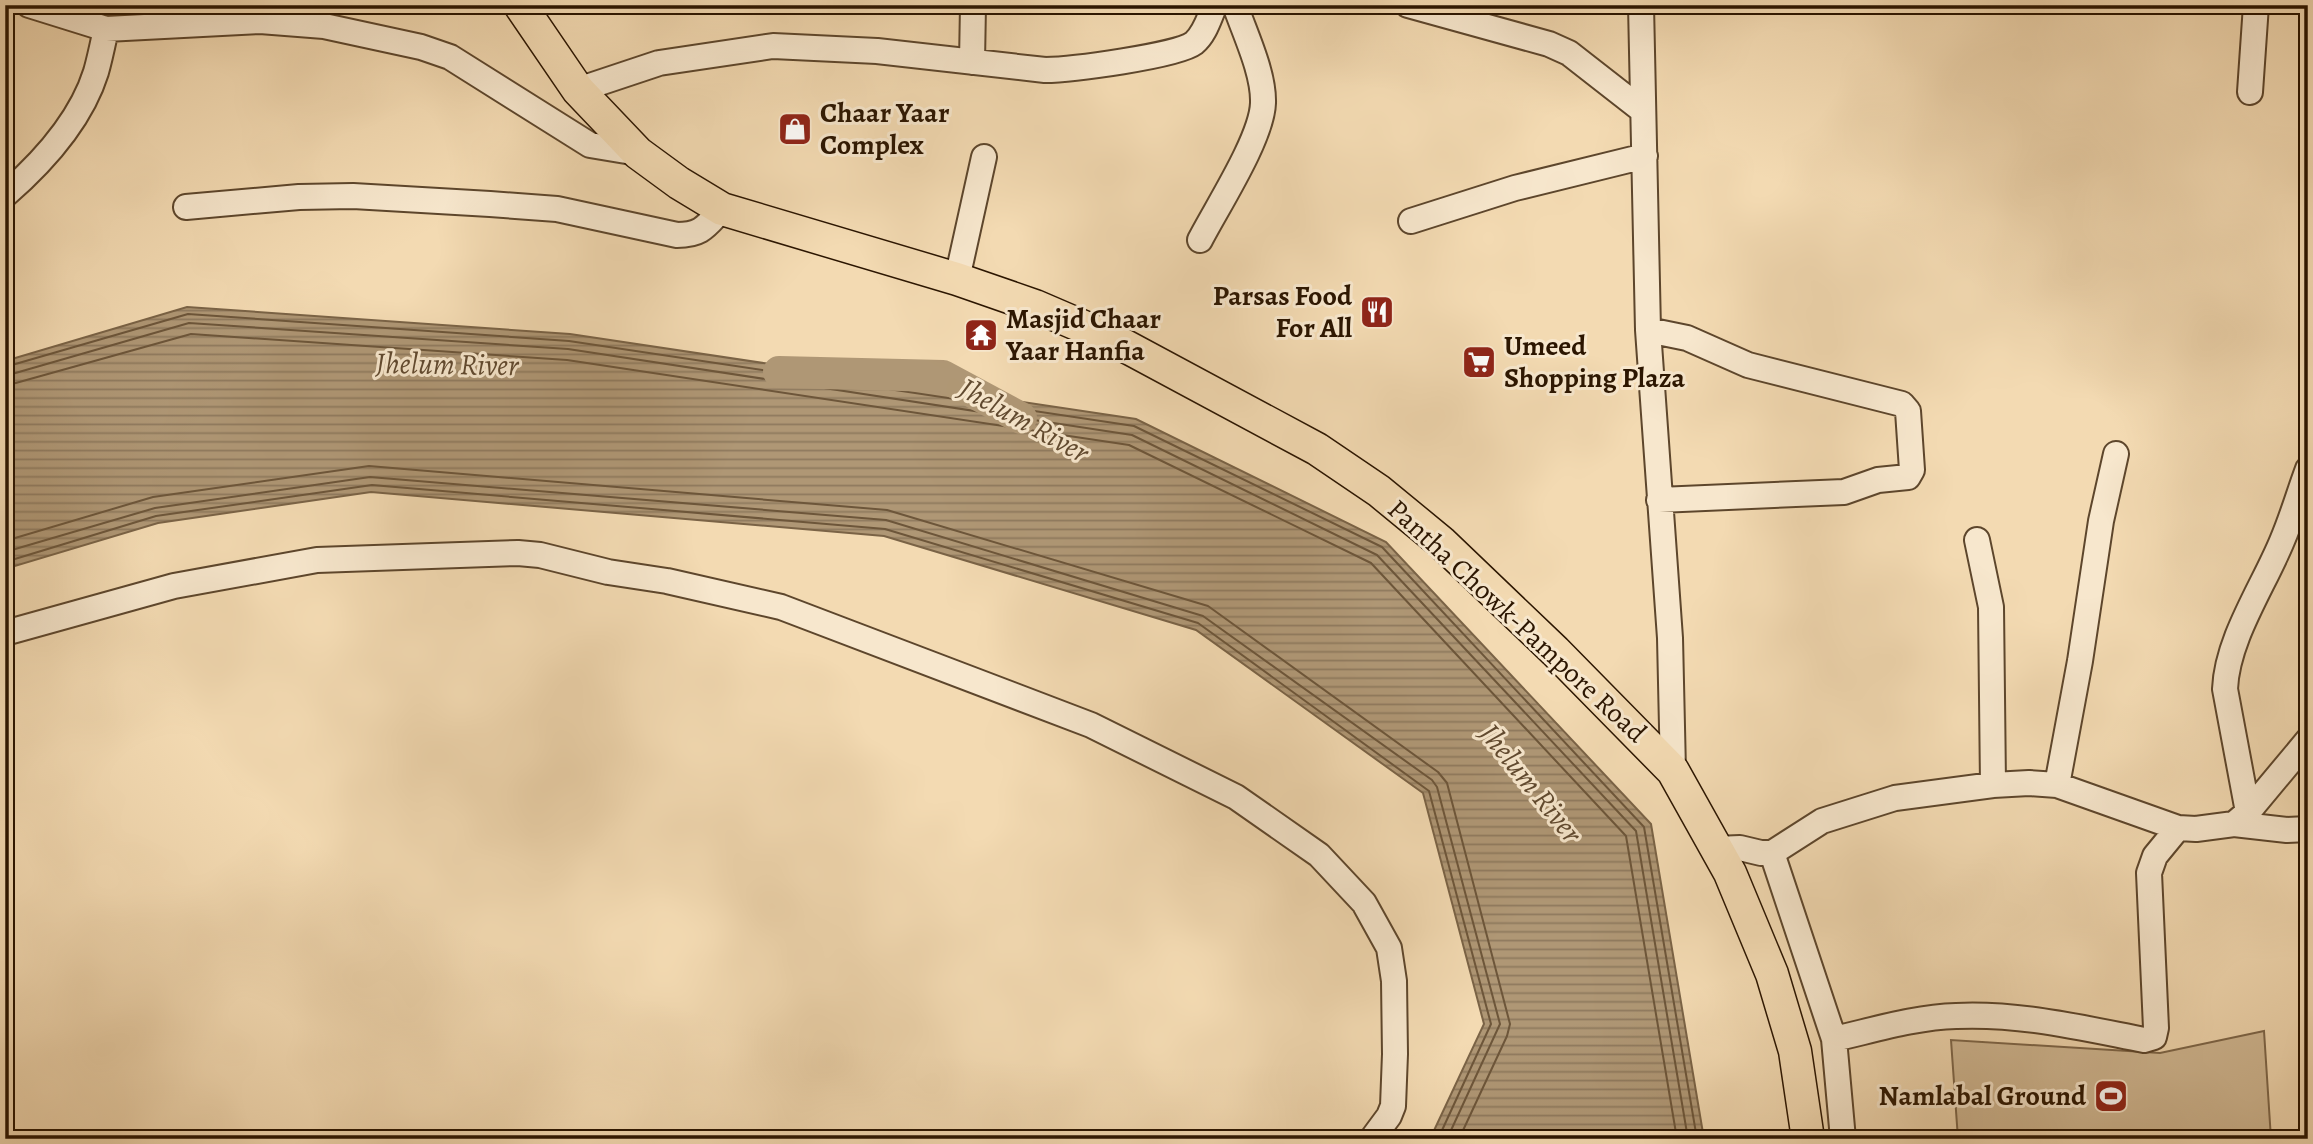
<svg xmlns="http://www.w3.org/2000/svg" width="2313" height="1144" viewBox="0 0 2313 1144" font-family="Alegreya,serif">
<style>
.green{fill:#d1b994;stroke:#7e674a;stroke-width:2}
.water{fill:url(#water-rules);stroke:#7a6346;stroke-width:2}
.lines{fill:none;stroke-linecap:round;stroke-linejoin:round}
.shore{stroke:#6d563a;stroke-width:2}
.river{stroke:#af9775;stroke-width:32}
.minor-casing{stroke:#5d462c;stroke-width:28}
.major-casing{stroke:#2b1500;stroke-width:35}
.minor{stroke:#f7e7cd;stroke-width:24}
.major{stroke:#f3dab2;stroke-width:32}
.labels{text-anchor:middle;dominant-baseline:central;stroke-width:6;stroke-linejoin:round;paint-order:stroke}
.poi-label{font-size:28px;font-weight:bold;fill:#2b1500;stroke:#f7e7cd;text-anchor:start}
.street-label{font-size:28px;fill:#2b1500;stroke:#f7e7cd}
.water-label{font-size:30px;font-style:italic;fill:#60492f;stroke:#f7e7cd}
</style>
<defs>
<pattern id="water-rules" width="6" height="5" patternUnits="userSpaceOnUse" patternTransform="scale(1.75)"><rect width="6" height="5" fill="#af9775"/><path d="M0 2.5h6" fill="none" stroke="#8f7a5e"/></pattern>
</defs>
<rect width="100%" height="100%" fill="#f3dab2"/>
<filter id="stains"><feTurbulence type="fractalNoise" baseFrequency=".00286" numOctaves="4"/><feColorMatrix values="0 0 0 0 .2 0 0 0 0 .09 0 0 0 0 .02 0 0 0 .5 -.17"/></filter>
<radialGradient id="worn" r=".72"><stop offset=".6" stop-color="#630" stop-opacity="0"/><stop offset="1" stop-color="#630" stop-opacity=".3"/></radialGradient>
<path class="green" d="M 2264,1031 L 2271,1139 L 1958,1139 L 1951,1040 L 2160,1053 Z"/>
<path class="water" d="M 187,307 L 570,334 L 1136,419 L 1386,542 L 1651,824 L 1704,1139 L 1430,1139 L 1484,1024 L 1423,793 L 1196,630 L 884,536 L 371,492 L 158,523 L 5,569 L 5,361 Z"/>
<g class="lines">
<path class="shore" d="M 5,367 L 188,314 L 569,341 L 1134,426 L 1382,547 L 1644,827 L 1697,1139
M 5,376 L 189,323 L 568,349 L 1132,435 L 1377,555 L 1636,831 L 1688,1139
M 5,386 L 191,334 L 567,360 L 1129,445 L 1371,563 L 1626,836 L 1677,1139
M 5,541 L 153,497 L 369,466 L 887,510 L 1208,606 L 1438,772 L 1447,783 L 1510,1024 L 1507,1036 L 1459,1139
M 5,552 L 155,508 L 370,477 L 886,520 L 1203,616 L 1432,780 L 1437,787 L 1500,1024 L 1447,1139
M 5,562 L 156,516 L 372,485 L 885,529 L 1198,623 L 1429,791 L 1491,1024 L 1438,1139"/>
<path class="river" d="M 779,372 L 943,376 L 1021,418"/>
<g class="minor-casing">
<path id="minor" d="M 29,5 L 106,29 L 260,21 L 324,26 L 421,47 L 450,57 L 590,145 L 638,153
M 1408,5 L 1549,44 L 1569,53 L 1642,110
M 1641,5 L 1648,330 L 1670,638 L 1673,771
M 972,62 L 973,5
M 578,90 L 659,63 L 773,46 L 877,51 L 1045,70 C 1070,70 1177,56 1194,43 C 1205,34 1209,18 1215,5
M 2250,92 L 2256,5
M 5,195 C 43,162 81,120 96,72 C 100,58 103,43 106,29
M 186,207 L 299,197 L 353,196 L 490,204 L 557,209 L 677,235 C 702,235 706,226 722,209
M 1411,221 L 1515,188 L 1645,156
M 1200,240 C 1217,207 1262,138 1263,103 C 1264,73 1245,34 1235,5
M 957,279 L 984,157
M 1648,330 L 1687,338 L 1748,365 L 1902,404 L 1908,411 L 1912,470 L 1908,477 L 1878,480 L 1844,492 L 1659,500
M 1977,540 L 1991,607 L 1993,785
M 5,633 L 174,586 L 317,560 L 518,553 L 540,555 L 608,572 L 667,581 L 781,607 L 1091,725 L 1236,797 L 1319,855 L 1364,903 L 1389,948 L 1394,981 L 1395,1054 L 1393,1106 L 1389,1116 L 1372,1139
M 2057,785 L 2080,661 L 2101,521 L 2116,454
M 2248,812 L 2225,689 C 2227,639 2263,587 2282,541 C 2292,518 2299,493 2308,469
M 2234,824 L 2287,830 L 2308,829
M 1716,849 L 1740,848 L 1761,853 L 1772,853 L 1822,821 L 1895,798 L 1993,785 L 2029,783 L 2057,785 L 2178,828 L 2196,829 L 2234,824 L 2248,812 L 2308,740
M 1772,853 L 1834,1039 L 1843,1139
M 1834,1039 C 1874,1030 1916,1017 1956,1016 C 2020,1013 2082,1028 2144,1040 L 2154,1037 L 2156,1028 L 2149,873 L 2155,856 L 2178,828"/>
</g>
<g class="major-casing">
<path id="major" d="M 520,5 L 578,90 L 638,153 L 679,183 L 722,209 L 957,279 L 1035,306 L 1114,340 L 1317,449 L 1379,491 L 1441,542 L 1555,651 L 1673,771 L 1730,873 L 1772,974 L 1795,1051 L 1808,1139"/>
</g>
<use href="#minor" class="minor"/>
<use href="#major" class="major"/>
</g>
<defs>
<g id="shop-square" transform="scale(1.75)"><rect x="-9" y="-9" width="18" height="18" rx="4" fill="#8f2418" stroke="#f7e7cd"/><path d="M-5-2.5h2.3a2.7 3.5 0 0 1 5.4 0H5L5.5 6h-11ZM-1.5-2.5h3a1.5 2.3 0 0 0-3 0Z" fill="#fff"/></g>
<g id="restaurant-square" transform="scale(1.75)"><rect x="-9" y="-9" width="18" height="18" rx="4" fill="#8f2418" stroke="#f7e7cd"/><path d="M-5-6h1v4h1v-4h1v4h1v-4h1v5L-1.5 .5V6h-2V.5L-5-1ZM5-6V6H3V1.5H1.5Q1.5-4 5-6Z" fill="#fff"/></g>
<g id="temple-square" transform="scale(1.75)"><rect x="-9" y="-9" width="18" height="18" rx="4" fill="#8f2418" stroke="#f7e7cd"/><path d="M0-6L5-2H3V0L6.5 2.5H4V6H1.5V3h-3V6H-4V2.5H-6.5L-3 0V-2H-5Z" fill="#fff"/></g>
<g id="supermarket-square" transform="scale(1.75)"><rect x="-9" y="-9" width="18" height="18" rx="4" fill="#8f2418" stroke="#f7e7cd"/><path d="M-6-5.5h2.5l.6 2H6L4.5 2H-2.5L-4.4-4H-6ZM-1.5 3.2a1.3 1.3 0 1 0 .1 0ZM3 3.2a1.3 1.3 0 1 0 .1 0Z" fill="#fff"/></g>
<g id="stadium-square" transform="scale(1.75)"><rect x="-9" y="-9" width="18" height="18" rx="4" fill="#8f2418" stroke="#f7e7cd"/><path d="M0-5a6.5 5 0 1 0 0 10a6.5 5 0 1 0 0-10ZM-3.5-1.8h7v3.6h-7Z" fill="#fff"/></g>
</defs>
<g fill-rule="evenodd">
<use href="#shop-square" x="795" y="129"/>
<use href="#restaurant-square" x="1377" y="312"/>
<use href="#temple-square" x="981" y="335"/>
<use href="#supermarket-square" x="1479" y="362"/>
<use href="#stadium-square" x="2111" y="1096"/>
</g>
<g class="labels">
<g class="poi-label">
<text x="820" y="113">Chaar Yaar<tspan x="820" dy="32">Complex</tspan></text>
<text x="1352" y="296" text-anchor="end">Parsas Food<tspan x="1352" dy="32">For All</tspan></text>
<text x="1006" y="319">Masjid Chaar<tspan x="1006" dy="32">Yaar Hanfia</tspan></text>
<text x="1504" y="346">Umeed<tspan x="1504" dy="32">Shopping Plaza</tspan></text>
<text x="2086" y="1096" text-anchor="end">Namlabal Ground</text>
</g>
<g class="street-label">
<text transform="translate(1517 621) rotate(43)">Pantha Chowk-Pampore Road</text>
</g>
<g class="water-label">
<text transform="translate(447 364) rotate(1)">Jhelum River</text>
<text transform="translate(1024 420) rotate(29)">Jhelum River</text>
<text transform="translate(1531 783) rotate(51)">Jhelum River</text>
</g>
</g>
<rect width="2313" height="1144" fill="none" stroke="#f3dab2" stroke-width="28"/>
<rect x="7" y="7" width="2299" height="1130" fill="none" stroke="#2b1500" stroke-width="3.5"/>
<rect x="14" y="14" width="2285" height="1116" fill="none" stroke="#2b1500" stroke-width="2"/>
<rect width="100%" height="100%" filter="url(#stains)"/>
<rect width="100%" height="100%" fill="url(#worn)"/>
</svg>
